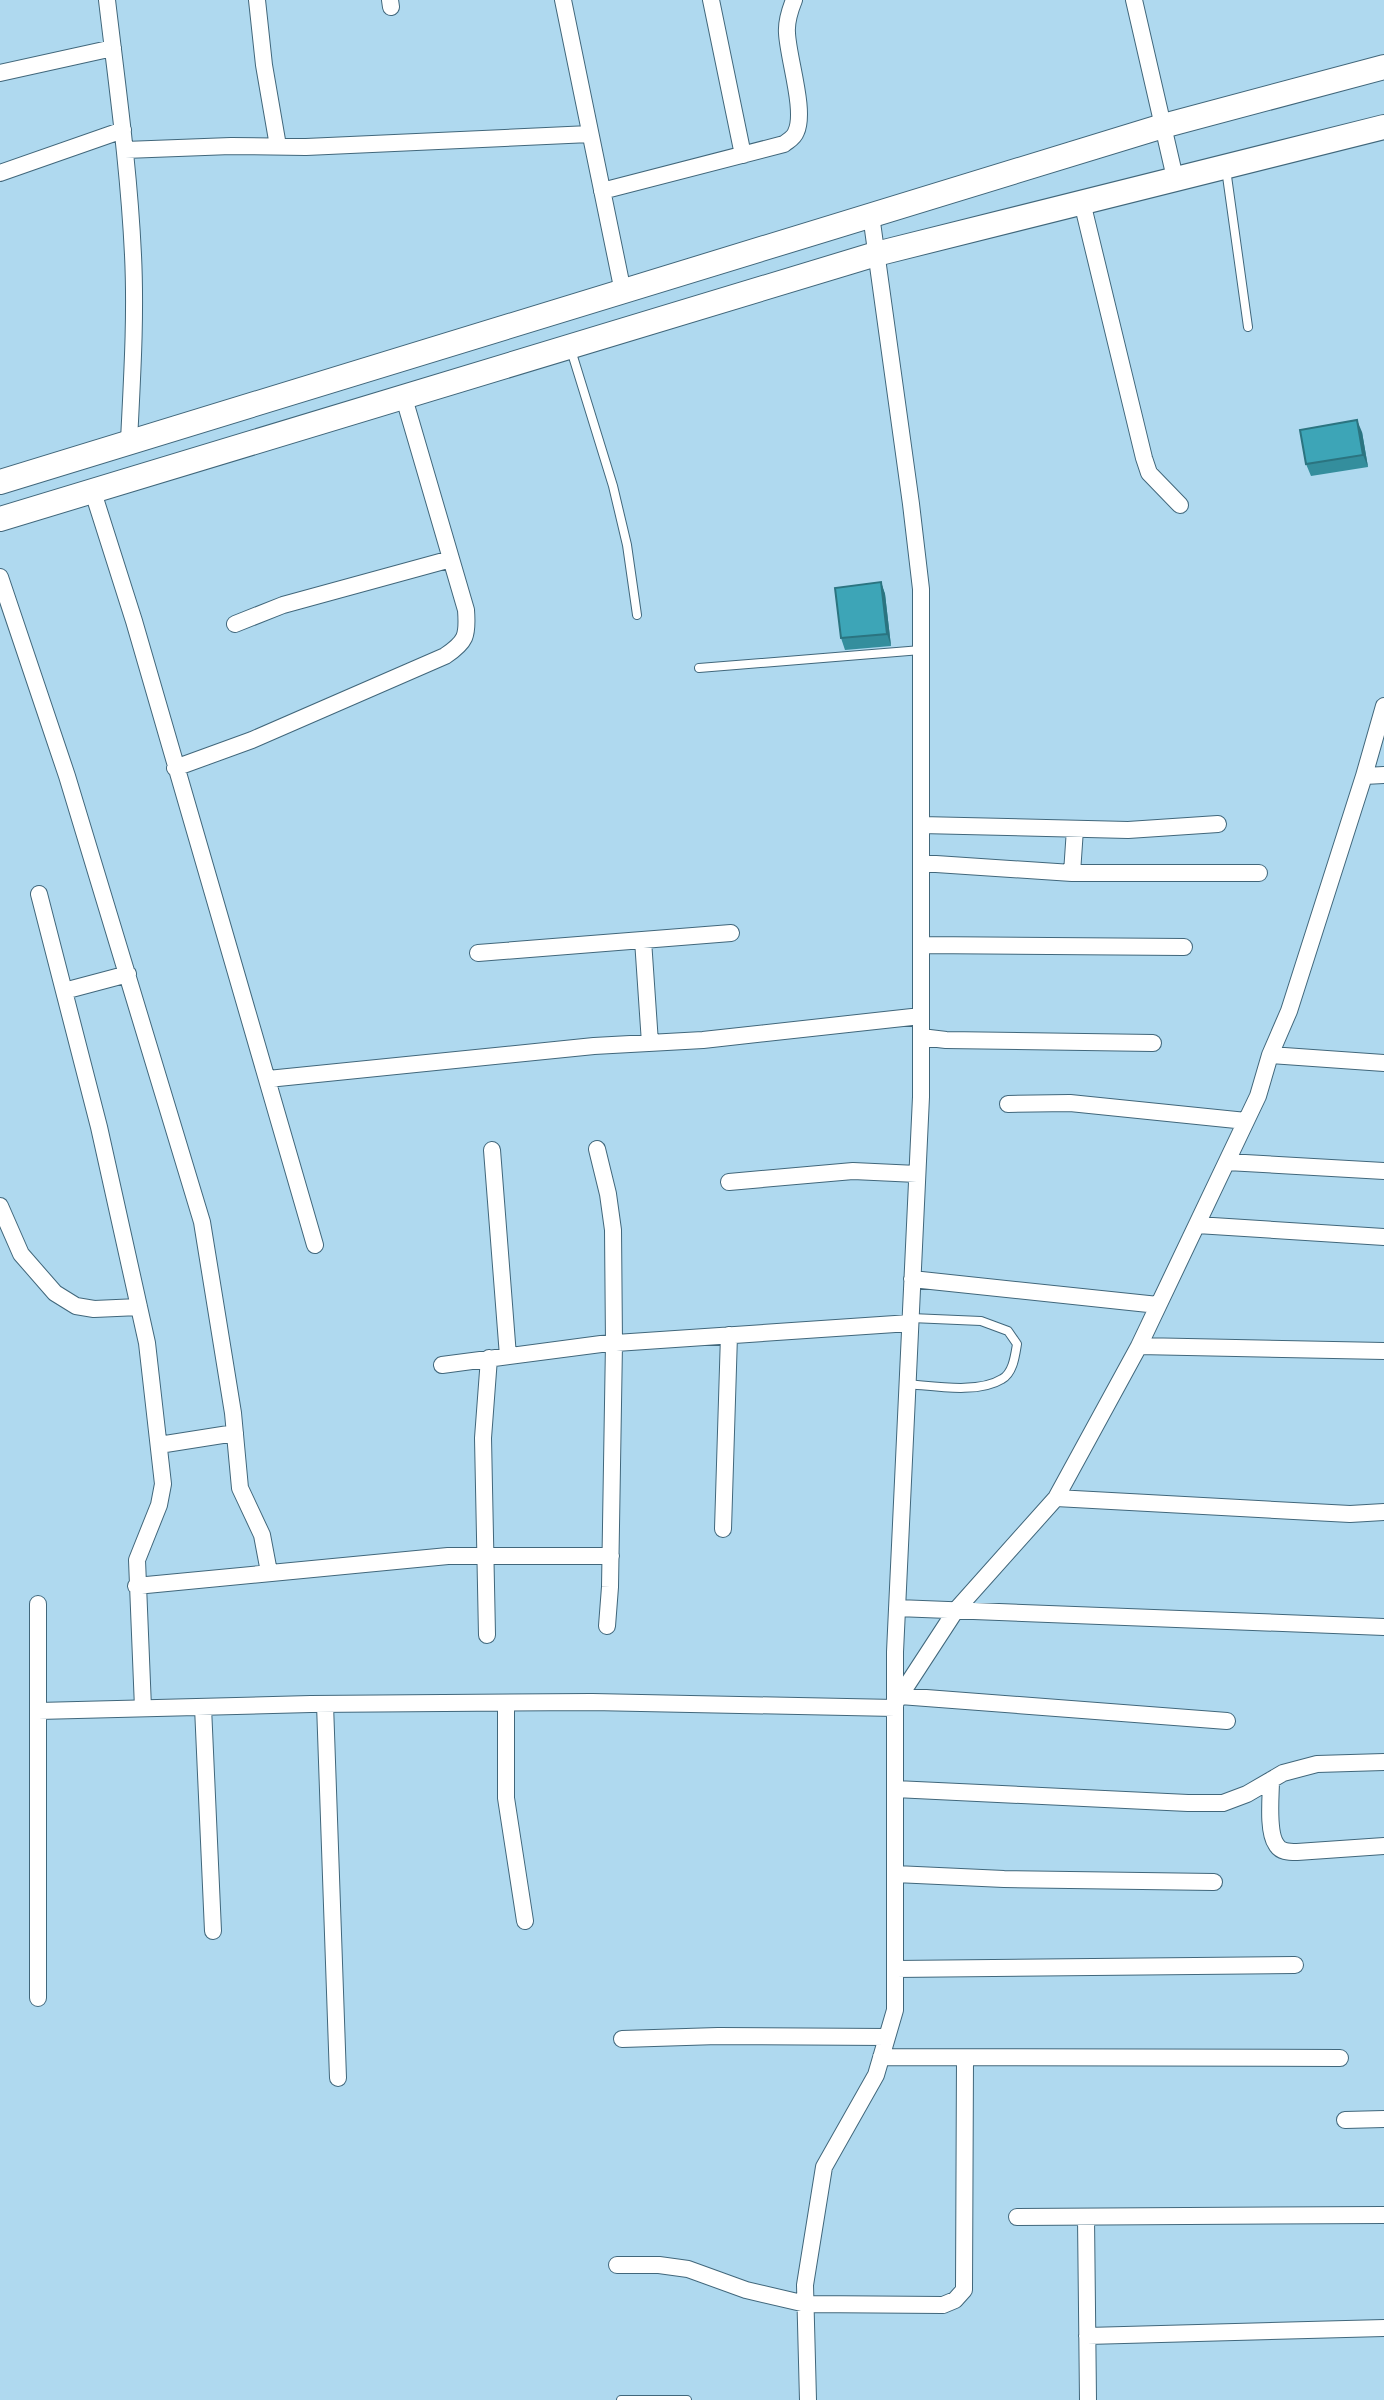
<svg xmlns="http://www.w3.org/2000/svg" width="1384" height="2400" viewBox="0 0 1384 2400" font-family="'Source Sans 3',sans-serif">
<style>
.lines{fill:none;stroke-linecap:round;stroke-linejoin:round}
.lane-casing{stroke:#41677b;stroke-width:10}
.street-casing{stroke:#41677b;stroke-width:18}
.primary-casing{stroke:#41677b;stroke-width:26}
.lane{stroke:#fff;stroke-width:8}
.street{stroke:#fff;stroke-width:16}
.primary{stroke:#fff;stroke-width:24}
.wall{fill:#348e9d}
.shaded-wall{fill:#2b7480}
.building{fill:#3da5b7;stroke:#2b7480;stroke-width:2}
</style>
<rect width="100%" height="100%" fill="#afd9ef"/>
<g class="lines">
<g class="lane-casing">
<path id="lane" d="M 1226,169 L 1248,327
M 571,350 L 613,486 L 627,545 L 637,615
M 699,668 L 921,650
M 907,1384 C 934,1386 978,1394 1002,1379 C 1013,1373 1015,1356 1017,1344 L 1008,1331 L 981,1321 L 911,1318
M 621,2400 L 687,2400"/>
</g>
<g class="street-casing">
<path id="street" d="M 107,0 C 117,85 129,169 133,255 C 136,317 132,379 129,441
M 257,0 L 264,65 L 278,146
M 390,0 L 391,7
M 563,0 L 623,292
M 711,0 L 743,155
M 1134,0 L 1175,178
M 0,73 L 113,48
M 125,150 L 231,146 L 306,147 L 590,134
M 0,173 L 123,130
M 602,191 L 784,144 C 789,140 794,138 796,132 C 806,111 788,58 787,33 C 786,21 790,10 794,0
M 1082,202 L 1144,458 L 1149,473 L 1180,505
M 93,492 L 134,621 L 315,1245
M 0,577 L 67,776 L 202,1222 L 233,1413 L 240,1488 L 262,1535 L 269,1572
M 235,624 L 283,605 L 451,559
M 1384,706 L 1364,776 L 1384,775
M 175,768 L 252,740 L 445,656 C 466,642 468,636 466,610 L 404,398
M 1364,776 L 1289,1011 L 1270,1055 L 1258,1096 L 1139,1346 L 1384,1351
M 921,825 L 1128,830 L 1218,824
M 921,863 L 1072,873 L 1259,873
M 1072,873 L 1075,829
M 39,894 L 99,1127 L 147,1343 L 163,1484 L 159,1505 L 137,1560 L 143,1708
M 643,940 L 650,1043
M 921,945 L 1184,947
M 478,953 L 731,933
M 64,991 L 128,974
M 921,1037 L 946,1040 L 1153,1043
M 1270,1055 L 1384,1063
M 268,1079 L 594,1046 L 703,1040 L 921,1016
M 1008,1104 L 1070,1103 L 1246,1121
M 597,1149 L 608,1194 L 613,1230 L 614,1343 L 610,1587 L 607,1626
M 492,1150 L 508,1356
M 1227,1162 L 1384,1171
M 729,1182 L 853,1171 L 917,1174
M 0,1206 L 21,1254 L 55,1293 L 76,1306 L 94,1309 L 139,1307
M 1197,1225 L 1384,1237
M 912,1279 L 1158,1305
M 442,1365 L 601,1344 L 910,1323
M 159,1445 L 235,1433
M 1056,1498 L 1139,1346
M 723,1529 L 729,1335
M 136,1586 L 448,1556 L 611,1556
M 897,1608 L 1384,1627
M 487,1635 L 483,1438 L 489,1358
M 900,1696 L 1227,1721
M 896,1702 L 956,1610 L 1056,1498 L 1350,1514 L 1384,1512
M 506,1703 L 506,1798 L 525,1921
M 325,1704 L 338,2078
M 203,1707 L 213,1931
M 38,1711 L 311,1704 L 592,1702 L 895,1708
M 1271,1780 C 1271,1796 1267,1831 1276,1844 C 1280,1852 1289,1852 1297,1852 L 1384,1846
M 895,1789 L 1188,1803 L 1223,1803 L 1247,1794 L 1283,1773 L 1317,1764 L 1384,1762
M 895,1874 L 1004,1879 L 1214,1882
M 895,1969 L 1295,1965
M 38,1998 L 38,1604
M 622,2039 L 718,2036 L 887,2037
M 881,2057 L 1340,2058
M 1345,2120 L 1384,2119
M 1017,2217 L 1384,2215
M 1086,2218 L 1088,2400
M 617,2265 L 659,2265 L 688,2269 L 746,2290 L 806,2304 L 943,2305 L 955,2300 L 964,2290 L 965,2058
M 1087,2336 L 1384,2328
M 808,2400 L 805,2285 L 824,2167 L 876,2075 L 895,2010 L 895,1652 L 921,1097 L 921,589 L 911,504 L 871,215"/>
</g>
<g class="primary-casing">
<path id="primary" d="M 0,482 L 1163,126 L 1384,67
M 0,519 L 876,254 L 1384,127"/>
</g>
<use href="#lane" class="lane"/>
<use href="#street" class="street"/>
<use href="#primary" class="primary"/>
</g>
<path class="wall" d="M 1362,432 L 1368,467 L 1311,476 L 1306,464 Z
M 881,582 L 885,594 L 891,646 L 845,650 L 841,638 Z"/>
<path class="shaded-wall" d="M 1357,420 L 1362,432 L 1368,467 L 1363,455 Z
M 881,582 L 885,594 L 891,646 L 887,634 Z"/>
<path class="building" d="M 1357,420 L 1363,455 L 1306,464 L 1300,430 Z
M 881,582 L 887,634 L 841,638 L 835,588 Z"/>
</svg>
